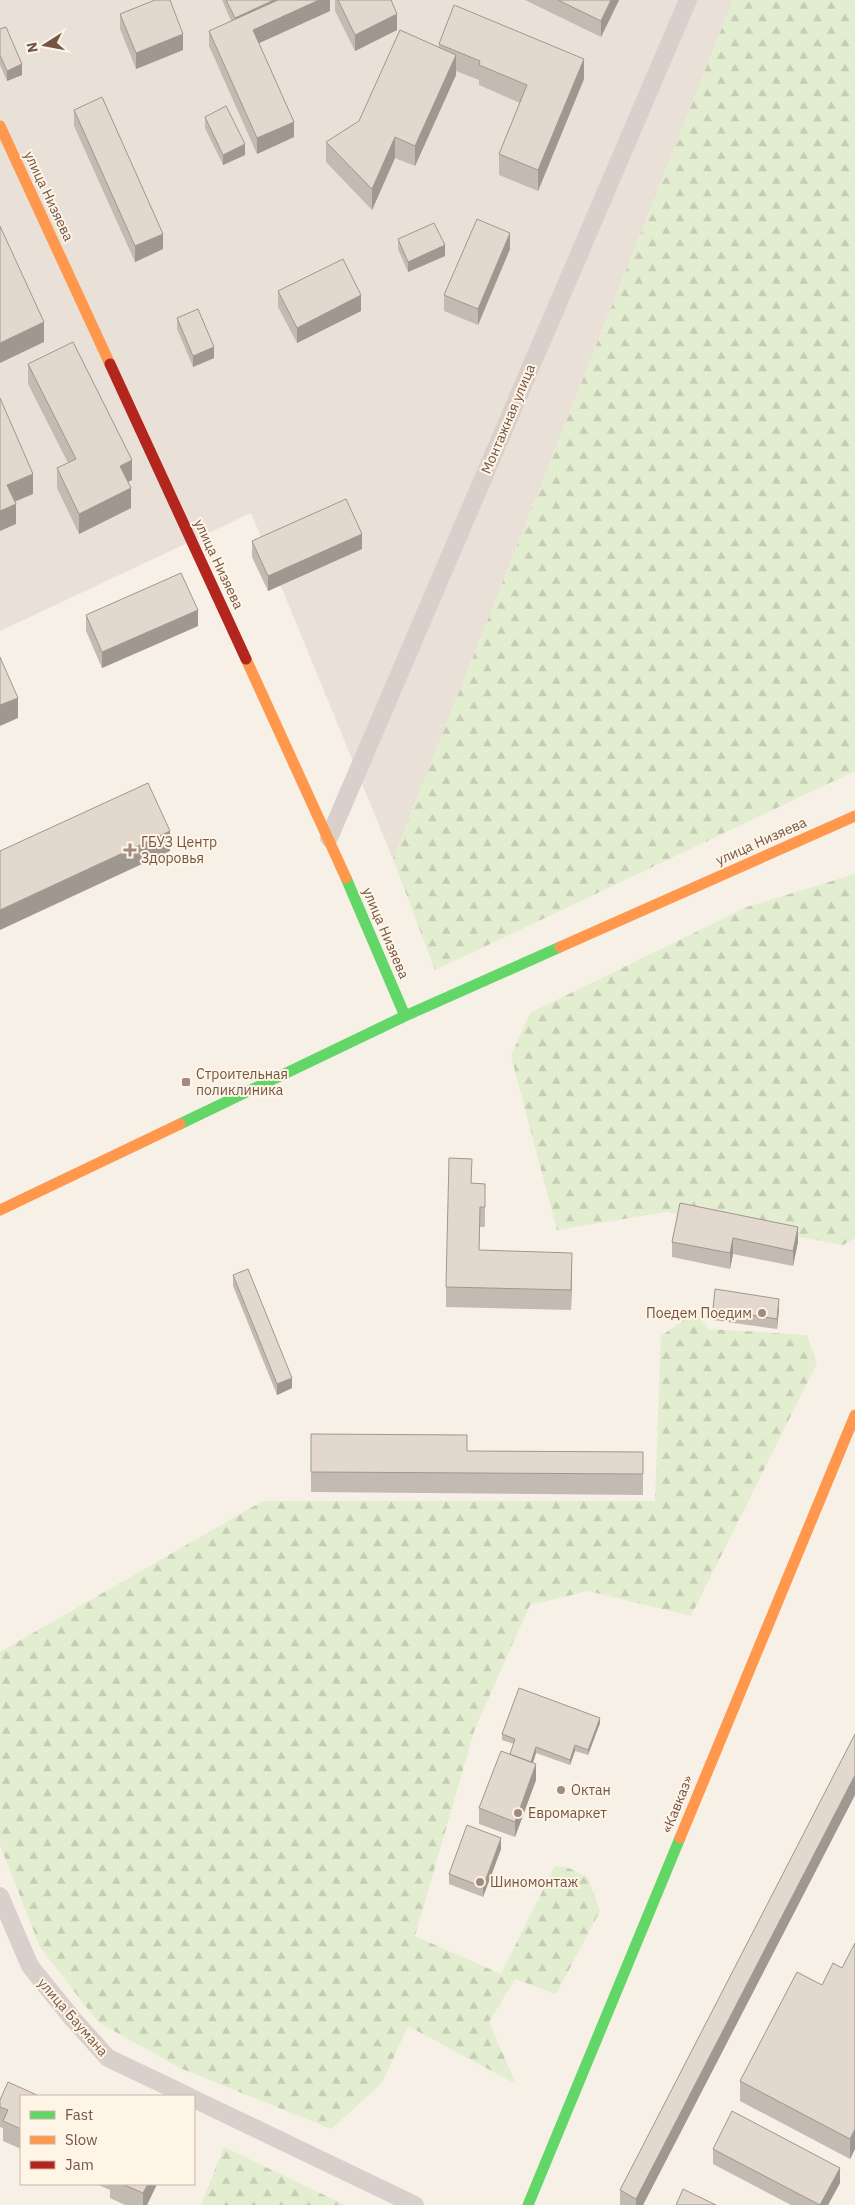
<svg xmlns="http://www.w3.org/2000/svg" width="855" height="2205" viewBox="0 0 855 2205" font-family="'IBM Plex Sans',sans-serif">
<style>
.industrial{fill:#e9e0d7}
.forest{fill:url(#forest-firs)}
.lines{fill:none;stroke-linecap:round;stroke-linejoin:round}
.street{stroke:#dad0cb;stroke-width:18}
.fast{stroke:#63d668;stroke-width:11}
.slow{stroke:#ff974d;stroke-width:11}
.jam{stroke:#b3261e;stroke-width:11}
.wall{fill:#c3bab1}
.shaded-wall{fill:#9f9790}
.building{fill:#e3d8ce;stroke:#9f9790}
.poi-dot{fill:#a28b7e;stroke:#fff5e7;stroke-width:2}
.labels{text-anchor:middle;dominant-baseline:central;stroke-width:4;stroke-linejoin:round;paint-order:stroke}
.street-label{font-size:14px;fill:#755546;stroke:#fff5e7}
.poi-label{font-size:14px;fill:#755546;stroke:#fff5e7;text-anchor:start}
</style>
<defs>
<pattern id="forest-firs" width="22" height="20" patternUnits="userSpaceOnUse" patternTransform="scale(1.25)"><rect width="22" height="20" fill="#e3edd0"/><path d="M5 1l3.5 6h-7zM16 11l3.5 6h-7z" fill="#c6cdb4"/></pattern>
</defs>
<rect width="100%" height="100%" fill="#f7f0e6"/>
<path class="industrial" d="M 0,0 L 733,0 L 393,859 L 251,513 L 0,631 Z"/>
<path class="forest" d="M 733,0 L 855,0 L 855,771 L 435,970 L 393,859 Z
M 855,874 L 855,1238 L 843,1245 L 666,1212 L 557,1230 L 511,1056 L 530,1013 L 747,907 Z
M 695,1312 L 709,1329 L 807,1335 L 817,1363 L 691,1616 L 588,1591 L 530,1605 L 475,1728 L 415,1936 L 501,1974 L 555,1866 L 569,1868 L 588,1878 L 600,1911 L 556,1994 L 515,1979 L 489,2022 L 516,2084 L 408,2026 L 382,2083 L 331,2129 L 180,2068 L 98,2022 L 40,1947 L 0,1845 L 0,1652 L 263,1501 L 655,1501 L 661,1336 Z
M 224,2147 L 345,2205 L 201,2205 Z"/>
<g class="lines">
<path class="street" d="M 329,838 L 688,0
M 0,1896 L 30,1966 L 72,2018 L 108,2058 L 188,2096
M 194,2099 L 415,2205"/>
<path class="fast" d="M 346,878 L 405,1016
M 180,1124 L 405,1016 L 560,947
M 528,2205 L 680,1838"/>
<path class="slow" d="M 0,126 L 110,364
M 246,659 L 346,878
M 560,947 L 855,816
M 0,1210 L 180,1124
M 680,1838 L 855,1415"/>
<path class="jam" d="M 110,364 L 246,659"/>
</g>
<path class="wall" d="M 222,0 L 276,0 L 276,1 L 330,0 L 330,11 L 258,43 L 294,137 L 257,154 L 209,46 L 209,31 L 231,21 Z
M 335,0 L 391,0 L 397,30 L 355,51 L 335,11 Z
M 525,0 L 619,0 L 601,37 Z
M 120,14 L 183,50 L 136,69 L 120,29 Z
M 0,29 L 22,75 L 7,81 L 0,65 Z
M 439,44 L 584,79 L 538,191 L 499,175 L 499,154 L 520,103 L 479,85 L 479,80 L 456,71 L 456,75 L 415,166 L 395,158 L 372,210 L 326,162 L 326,142 L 359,121 L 439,48 Z
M 74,110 L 163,249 L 135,262 L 74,126 Z
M 205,117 L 245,155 L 223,165 L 205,128 Z
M 398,239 L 445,256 L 408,272 L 398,249 Z
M 510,249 L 478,325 L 444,311 L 444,295 Z
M 278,291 L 361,311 L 297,343 L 278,307 Z
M 177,318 L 214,358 L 193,367 L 177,329 Z
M 28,364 L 132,480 L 128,482 L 131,508 L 79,534 L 57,488 L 57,468 L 68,463 L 28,384 Z
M 252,541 L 362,549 L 268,591 L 252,557 Z
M 86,615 L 198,626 L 102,668 L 86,631 Z
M 472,1183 L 485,1184 L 485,1227 L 480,1227 L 479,1250 L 572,1273 L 571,1310 L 446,1307 L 446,1287 Z
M 680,1203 L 798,1242 L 793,1266 L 733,1254 L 730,1269 L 672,1257 L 672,1242 Z
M 233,1275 L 292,1388 L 277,1395 L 233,1286 Z
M 713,1309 L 779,1309 L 777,1329 L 713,1320 Z
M 311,1434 L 467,1451 L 643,1452 L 643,1495 L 311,1492 Z
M 600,1723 L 588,1755 L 575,1751 L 570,1765 L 536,1753 L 533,1763 L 536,1780 L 515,1837 L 479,1824 L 479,1808 L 510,1754 L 514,1744 L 502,1740 L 502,1734 Z
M 855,1795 L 643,2205 L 620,2205 L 620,2190 Z
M 501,1849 L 483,1897 L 449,1884 L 449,1874 Z
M 855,1943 L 855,2149 L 850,2159 L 740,2101 L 740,2081 L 822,1985 L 842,1968 Z
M 21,2096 L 21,2149 L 3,2141 L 3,2128 L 0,2127 L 0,2100 Z
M 713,2149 L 840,2183 L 828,2205 L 791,2205 L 713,2164 Z
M 96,2184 L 157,2184 L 147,2205 L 125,2205 L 110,2198 L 110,2190 Z"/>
<path class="shaded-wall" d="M 274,0 L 276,0 L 276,10 L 235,29 L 235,18 Z
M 319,0 L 330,0 L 330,11 L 253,46 L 253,30 Z
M 611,0 L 619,0 L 601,37 L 601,21 Z
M 397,14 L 397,30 L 355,51 L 355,35 Z
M 183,34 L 183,50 L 136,69 L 136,53 Z
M 456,55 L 456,75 L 415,166 L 415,146 Z
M 584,59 L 584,79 L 538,191 L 538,170 Z
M 22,64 L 22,75 L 7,81 L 7,71 Z
M 294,122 L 294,137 L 257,154 L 257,138 Z
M 395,137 L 395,158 L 372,210 L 372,189 Z
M 245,144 L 245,155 L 223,165 L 223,155 Z
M 510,233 L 510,249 L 478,325 L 478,309 Z
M 163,234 L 163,249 L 135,262 L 135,246 Z
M 445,245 L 445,256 L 408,272 L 408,262 Z
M 361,295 L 361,311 L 297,343 L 297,328 Z
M 44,322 L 44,342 L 0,363 L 0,343 Z
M 214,347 L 214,358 L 193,367 L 193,356 Z
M 132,460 L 132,480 L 120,486 L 120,466 Z
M 33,474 L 33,494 L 7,505 L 7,485 Z
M 131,488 L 131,508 L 79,534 L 79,514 Z
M 16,504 L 16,524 L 0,531 L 0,511 Z
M 362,534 L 362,549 L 268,591 L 268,576 Z
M 198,610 L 198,626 L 102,668 L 102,652 Z
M 18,698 L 18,718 L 0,726 L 0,705 Z
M 170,831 L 170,851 L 0,930 L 0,910 Z
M 798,1227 L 798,1242 L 793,1266 L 793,1251 Z
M 733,1238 L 733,1254 L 730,1269 L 730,1253 Z
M 572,1253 L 572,1273 L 571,1310 L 571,1290 Z
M 779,1299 L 779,1309 L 777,1329 L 777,1319 Z
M 292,1378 L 292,1388 L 277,1395 L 277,1384 Z
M 600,1718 L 600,1723 L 588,1755 L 588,1750 Z
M 575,1745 L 575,1751 L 570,1765 L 570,1760 Z
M 536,1747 L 536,1753 L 528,1777 L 528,1771 Z
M 536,1764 L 536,1780 L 515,1837 L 515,1822 Z
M 855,1775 L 855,1795 L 643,2205 L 636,2205 L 636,2199 Z
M 501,1838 L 501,1849 L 483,1897 L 483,1887 Z
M 855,2129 L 855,2149 L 850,2159 L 850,2139 Z
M 840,2168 L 840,2183 L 828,2205 L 820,2205 Z
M 148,2184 L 157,2184 L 147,2205 L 143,2205 L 143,2193 Z"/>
<path class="building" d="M 155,0 L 170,0 L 183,34 L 136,53 L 120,14 Z
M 226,0 L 274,0 L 235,18 Z
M 278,0 L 319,0 L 253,30 L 294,122 L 257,138 L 209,31 Z
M 338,0 L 391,0 L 397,14 L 355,35 Z
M 558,0 L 611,0 L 601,21 Z
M 454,5 L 584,59 L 538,170 L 499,154 L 527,85 L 479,65 L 480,61 L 439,44 Z
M 6,27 L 22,64 L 7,71 L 0,55 L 0,29 Z
M 400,30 L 456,55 L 415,146 L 395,137 L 372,189 L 326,142 L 359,121 Z
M 102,97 L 163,234 L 135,246 L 74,110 Z
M 226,106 L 245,144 L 223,155 L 205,117 Z
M 477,219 L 510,233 L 478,309 L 444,295 Z
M 434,223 L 445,245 L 408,262 L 398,239 Z
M 0,226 L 44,322 L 0,343 Z
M 343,259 L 361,295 L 297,328 L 278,291 Z
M 198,309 L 214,347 L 193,356 L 177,318 Z
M 73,342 L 132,460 L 120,466 L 131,488 L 79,514 L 57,468 L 76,459 L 28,364 Z
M 0,398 L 33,474 L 7,485 L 16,504 L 0,511 Z
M 346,499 L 362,534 L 268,576 L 252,541 Z
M 181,573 L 198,610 L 102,652 L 86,615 Z
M 0,657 L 18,698 L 0,705 Z
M 148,783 L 170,831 L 0,910 L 0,851 Z
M 449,1158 L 472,1159 L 471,1183 L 485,1184 L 485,1207 L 480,1207 L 479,1250 L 572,1253 L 571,1290 L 446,1287 Z
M 680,1203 L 798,1227 L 793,1251 L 733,1238 L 730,1253 L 672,1242 Z
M 248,1269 L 292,1378 L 277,1384 L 233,1275 Z
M 715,1289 L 779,1299 L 777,1319 L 713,1309 Z
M 311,1434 L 467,1435 L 467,1451 L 643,1452 L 643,1474 L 311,1472 Z
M 519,1688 L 600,1718 L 588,1750 L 575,1745 L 570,1760 L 536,1747 L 531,1762 L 510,1754 L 515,1739 L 502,1734 Z
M 855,1734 L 855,1775 L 636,2199 L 620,2190 Z
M 501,1751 L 536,1764 L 515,1822 L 479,1808 Z
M 467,1825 L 501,1838 L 483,1887 L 449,1874 Z
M 855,1943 L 855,2129 L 850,2139 L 740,2081 L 797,1972 L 822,1985 L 833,1963 L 842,1968 Z
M 8,2082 L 39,2096 L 21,2096 L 21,2129 L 3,2121 L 8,2110 L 0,2107 L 0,2100 Z
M 732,2111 L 840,2168 L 820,2205 L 713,2149 Z
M 122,2184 L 148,2184 L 143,2193 Z
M 683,2189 L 716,2205 L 676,2205 Z"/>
<g class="poi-dot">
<path d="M127.5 842.5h5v5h5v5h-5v5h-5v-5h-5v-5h5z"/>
<rect x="181" y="1077" width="10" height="10" rx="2.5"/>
<circle cx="762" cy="1313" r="5"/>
<circle cx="561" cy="1790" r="5"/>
<circle cx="518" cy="1813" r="5"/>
<circle cx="480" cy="1882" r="5"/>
</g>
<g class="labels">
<g class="street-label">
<text transform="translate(49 196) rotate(65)">улица Низяева</text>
<text transform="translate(508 419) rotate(-67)">Монтажная улица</text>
<text transform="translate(219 564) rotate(65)">улица Низяева</text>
<text transform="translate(761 841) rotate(-24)">улица Низяева</text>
<text transform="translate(386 933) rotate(67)">улица Низяева</text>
<text transform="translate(677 1804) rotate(-68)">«Кавказ»</text>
<text transform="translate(73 2017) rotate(49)">улица Баумана</text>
</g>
<g class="poi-label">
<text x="141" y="842">ГБУЗ Центр<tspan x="141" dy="16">Здоровья</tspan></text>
<text x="196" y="1074">Строительная<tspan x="196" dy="16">поликлиника</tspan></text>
<text x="752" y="1313" text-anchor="end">Поедем Поедим</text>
<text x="571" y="1790">Октан</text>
<text x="528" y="1813">Евромаркет</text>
<text x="490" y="1882">Шиномонтаж</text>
</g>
</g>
<rect x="20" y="2095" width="175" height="90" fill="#fff5e7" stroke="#c8b5a7"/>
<rect x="30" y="2111" width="25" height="8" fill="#63d668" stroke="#c8b5a7"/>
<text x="65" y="2120" font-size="15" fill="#755546">Fast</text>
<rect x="30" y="2136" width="25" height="8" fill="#ff974d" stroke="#c8b5a7"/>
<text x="65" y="2145" font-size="15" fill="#755546">Slow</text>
<rect x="30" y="2161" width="25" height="8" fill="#b3261e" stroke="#c8b5a7"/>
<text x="65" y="2170" font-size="15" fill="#755546">Jam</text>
<g transform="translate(45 45) rotate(259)" stroke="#fff5e7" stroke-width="4" paint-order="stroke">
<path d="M0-4L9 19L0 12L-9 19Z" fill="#755546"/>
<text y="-8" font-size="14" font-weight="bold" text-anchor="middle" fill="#755546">N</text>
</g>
</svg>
